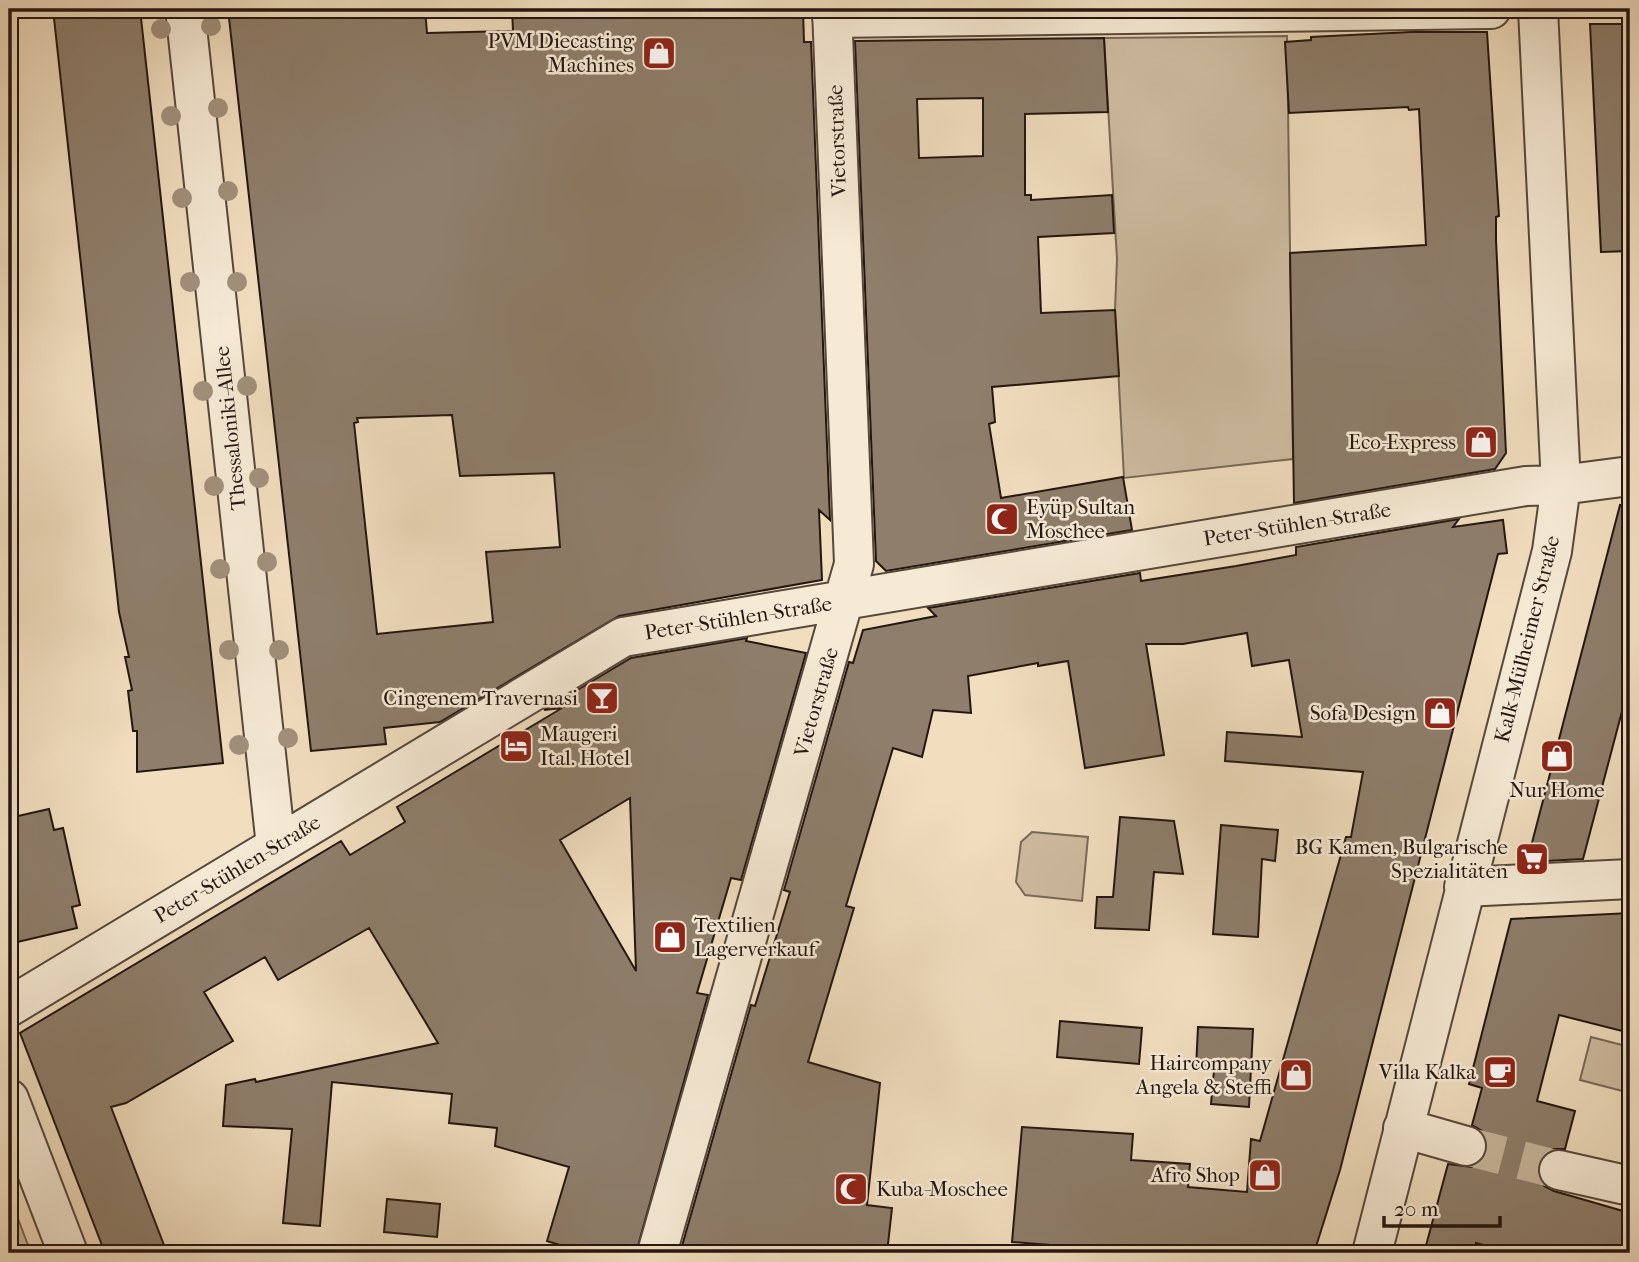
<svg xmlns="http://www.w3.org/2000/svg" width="1639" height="1262" viewBox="0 0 1639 1262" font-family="'IM FELL French Canon',serif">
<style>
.green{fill:#cebca1;stroke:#786959;stroke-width:2}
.building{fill:#8e7e6b;stroke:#231611;stroke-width:2;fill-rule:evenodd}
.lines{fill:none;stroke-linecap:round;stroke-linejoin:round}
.minor-tunnel{stroke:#c8b69c;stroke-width:38;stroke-dasharray:38 19;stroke-linecap:butt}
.minor-casing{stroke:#56483c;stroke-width:42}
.minor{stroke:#f6ead5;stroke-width:38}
.tree{fill:#a1907b}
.labels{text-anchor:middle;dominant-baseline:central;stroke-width:5;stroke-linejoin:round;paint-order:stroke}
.poi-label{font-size:21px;fill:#231611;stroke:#f6ead5;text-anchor:end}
.street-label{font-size:21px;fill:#231611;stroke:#f6ead5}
</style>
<rect width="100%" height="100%" fill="#f1debf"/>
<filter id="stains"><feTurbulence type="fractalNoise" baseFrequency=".00286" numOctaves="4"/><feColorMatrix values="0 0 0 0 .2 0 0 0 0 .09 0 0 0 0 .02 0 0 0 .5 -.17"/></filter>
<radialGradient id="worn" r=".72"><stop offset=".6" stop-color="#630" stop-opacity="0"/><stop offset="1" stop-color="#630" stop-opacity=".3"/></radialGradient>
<path class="green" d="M 1287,36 L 1293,459 L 1124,478 L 1115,310 L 1117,259 L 1104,38 Z
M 1032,832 L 1088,837 L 1082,901 L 1025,895 L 1016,882 L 1021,842 Z
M 1591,1037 L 1630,1047 L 1630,1093 L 1580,1080 Z
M 9,1195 L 31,1253 L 9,1253 Z"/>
<path class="building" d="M 53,9 L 140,9 L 223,763 L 137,772 L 137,731 L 133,731 L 128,691 L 132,690 L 125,657 L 129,657 L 119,612 Z
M 228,9 L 425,9 L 427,33 L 513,31 L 512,9 L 803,9 L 804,42 L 811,42 L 830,520 L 819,510 L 822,580 L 619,616 L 440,722 L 384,728 L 386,744 L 311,751 ZM 452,415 L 460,476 L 554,473 L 560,547 L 486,552 L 493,622 L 377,634 L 354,423 L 358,422 L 357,418 Z
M 1590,24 L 1630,24 L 1630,251 L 1601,252 Z
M 1411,32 L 1487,32 L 1499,216 L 1496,217 L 1496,240 L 1506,453 L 1495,469 L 1294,503 L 1290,253 L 1426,245 L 1419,109 L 1409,110 L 1408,107 L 1289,113 L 1285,42 L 1311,40 L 1311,37 Z
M 1104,38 L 1108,112 L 1025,114 L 1025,195 L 1031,195 L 1031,200 L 1112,195 L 1114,233 L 1038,237 L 1041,313 L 1115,310 L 1119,376 L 992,387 L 995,422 L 989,424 L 1001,498 L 1123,477 L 1132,530 L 886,571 L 876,561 L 855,41 ZM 983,98 L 983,156 L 919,158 L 917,99 Z
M 1620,505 L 1630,507 L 1630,681 L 1583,859 L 1527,862 Z
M 1459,519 L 1453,527 L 1503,520 L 1507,553 L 1498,554 L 1340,1170 L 1314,1253 L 1127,1253 L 1127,1251 L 1012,1242 L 1022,1127 L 1133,1134 L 1131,1160 L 1190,1164 L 1188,1187 L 1247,1192 L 1251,1139 L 1260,1141 L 1346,837 L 1351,837 L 1363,772 L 1225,761 L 1227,732 L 1302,737 L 1289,660 L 1252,666 L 1247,633 L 1183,644 L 1146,644 L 1164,755 L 1085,768 L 1068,661 L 1038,666 L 1038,663 L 968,676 L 971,713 L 933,710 L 922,757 L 893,748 L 846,906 L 854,908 L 808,1062 L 880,1083 L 867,1205 L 892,1208 L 887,1253 L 680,1253 L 751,1005 L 755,1006 L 790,892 L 784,890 L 849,662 L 853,663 L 863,630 L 936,616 L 928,608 L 1140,573 L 1141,581 L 1236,566 L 1296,555 L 1296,547 Z
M 747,638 L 746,641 L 806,653 L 741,880 L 731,878 L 697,993 L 708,995 L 636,1253 L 585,1253 L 547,1241 L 569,1167 L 495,1146 L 497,1128 L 449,1123 L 452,1094 L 332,1082 L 320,1226 L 283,1223 L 292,1129 L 223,1126 L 226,1085 L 255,1079 L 256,1082 L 438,1043 L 369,928 L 278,980 L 265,957 L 204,992 L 233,1041 L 126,1103 L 111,1107 L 167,1253 L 105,1253 L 20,1033 L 341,841 L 350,855 L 405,822 L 397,807 L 562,708 L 544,710 L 631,658 ZM 630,798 L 636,971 L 560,840 Z
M 49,809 L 54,830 L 63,828 L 80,905 L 72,907 L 77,928 L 9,944 L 9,818 Z
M 1120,817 L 1174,821 L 1183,874 L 1154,872 L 1149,930 L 1095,928 L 1097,897 L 1113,897 Z
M 1221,825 L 1278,830 L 1275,861 L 1262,859 L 1258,937 L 1213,934 Z
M 1630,913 L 1630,1033 L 1559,1015 L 1537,1101 L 1575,1111 L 1565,1149 L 1553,1149 L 1543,1155 L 1538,1166 L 1538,1177 L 1544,1186 L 1554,1191 L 1630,1213 L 1630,1253 L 1513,1253 L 1476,1243 L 1474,1253 L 1424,1253 L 1448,1164 L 1472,1167 L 1482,1161 L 1487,1151 L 1487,1140 L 1482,1131 L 1472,1125 L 1482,1088 L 1469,1084 L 1511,919 Z
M 1060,1021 L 1142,1028 L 1139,1064 L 1057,1057 Z
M 1198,1027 L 1253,1029 L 1249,1107 L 1211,1104 L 1214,1070 L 1196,1068 Z
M 387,1199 L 440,1204 L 437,1237 L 384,1232 Z"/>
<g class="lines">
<path class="minor-tunnel" d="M 1466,1146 L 1559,1170"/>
<g class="minor-casing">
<path id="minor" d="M 185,9 L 276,846
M 832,18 L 1491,9
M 1464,887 L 1630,879
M 9,1007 L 623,637 L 1526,486 L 1561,485 L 1630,476
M 9,1099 L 68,1253
M 1403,1128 L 1466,1146
M 1559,1170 L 1630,1186
M 657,1253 L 854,564 L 832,9
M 1372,1253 L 1552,551 L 1561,485 L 1538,9"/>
</g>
<use href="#minor" class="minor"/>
</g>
<g class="tree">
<circle cx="211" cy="26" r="10"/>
<circle cx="161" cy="29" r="10"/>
<circle cx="218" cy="108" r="10"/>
<circle cx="171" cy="116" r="10"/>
<circle cx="228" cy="191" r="10"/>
<circle cx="182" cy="198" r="10"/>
<circle cx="190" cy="282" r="10"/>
<circle cx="237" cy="282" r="10"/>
<circle cx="247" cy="386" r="10"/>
<circle cx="203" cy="391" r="10"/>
<circle cx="259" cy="478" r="10"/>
<circle cx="214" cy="486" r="10"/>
<circle cx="267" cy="562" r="10"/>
<circle cx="220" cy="569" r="10"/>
<circle cx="229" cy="650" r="10"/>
<circle cx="279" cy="650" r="10"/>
<circle cx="288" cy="738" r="10"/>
<circle cx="239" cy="745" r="10"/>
</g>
<defs>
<g id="shop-square" transform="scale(1.75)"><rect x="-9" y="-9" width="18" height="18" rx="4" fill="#8f2418" stroke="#f6ead5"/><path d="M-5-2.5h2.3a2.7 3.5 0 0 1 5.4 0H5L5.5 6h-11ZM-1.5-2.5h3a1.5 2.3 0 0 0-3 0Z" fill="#fff"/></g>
<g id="mosque-square" transform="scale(1.75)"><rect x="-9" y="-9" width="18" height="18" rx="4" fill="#8f2418" stroke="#f6ead5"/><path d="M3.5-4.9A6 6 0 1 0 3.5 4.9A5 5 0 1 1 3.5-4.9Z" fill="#fff"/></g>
<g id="bar-square" transform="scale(1.75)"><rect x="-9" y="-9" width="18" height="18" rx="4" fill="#8f2418" stroke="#f6ead5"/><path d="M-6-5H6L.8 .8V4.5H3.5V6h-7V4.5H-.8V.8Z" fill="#fff"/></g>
<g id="hotel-square" transform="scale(1.75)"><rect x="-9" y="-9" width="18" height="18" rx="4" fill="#8f2418" stroke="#f6ead5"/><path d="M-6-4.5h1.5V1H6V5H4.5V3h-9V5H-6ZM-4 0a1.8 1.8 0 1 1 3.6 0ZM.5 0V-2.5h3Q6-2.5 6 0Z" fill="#fff"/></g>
<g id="supermarket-square" transform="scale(1.75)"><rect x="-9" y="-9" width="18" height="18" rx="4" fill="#8f2418" stroke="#f6ead5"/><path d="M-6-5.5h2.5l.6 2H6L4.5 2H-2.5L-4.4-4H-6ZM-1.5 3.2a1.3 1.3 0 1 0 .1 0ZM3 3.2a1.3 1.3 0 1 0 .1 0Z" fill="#fff"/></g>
<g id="cafe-square" transform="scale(1.75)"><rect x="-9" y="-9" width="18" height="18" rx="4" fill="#8f2418" stroke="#f6ead5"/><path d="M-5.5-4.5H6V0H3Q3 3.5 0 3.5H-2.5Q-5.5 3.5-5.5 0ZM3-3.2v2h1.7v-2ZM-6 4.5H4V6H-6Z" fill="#fff"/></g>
</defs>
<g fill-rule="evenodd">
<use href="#shop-square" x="659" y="53"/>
<use href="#shop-square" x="1481" y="442"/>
<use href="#mosque-square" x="1002" y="519"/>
<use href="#bar-square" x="602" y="698"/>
<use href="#shop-square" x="1440" y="713"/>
<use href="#hotel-square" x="516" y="746"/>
<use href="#shop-square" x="1557" y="756"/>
<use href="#supermarket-square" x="1532" y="859"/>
<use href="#shop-square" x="670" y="937"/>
<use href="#cafe-square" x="1500" y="1072"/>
<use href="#shop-square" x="1296" y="1075"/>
<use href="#shop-square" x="1265" y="1175"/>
<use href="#mosque-square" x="851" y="1189"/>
</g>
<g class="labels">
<g class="poi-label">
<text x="634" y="41">PVM Diecasting<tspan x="634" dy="24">Machines</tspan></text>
<text x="1456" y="442">Eco-Express</text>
<text x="1026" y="507" text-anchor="start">Eyüp Sultan<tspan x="1026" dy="24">Moschee</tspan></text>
<text x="578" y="698">Cingenem Travernasi</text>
<text x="1416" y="713">Sofa Design</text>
<text x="540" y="734" text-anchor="start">Maugeri<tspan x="540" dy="24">Ital. Hotel</tspan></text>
<text x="1557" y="790" text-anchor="middle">Nur Home</text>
<text x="1508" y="847">BG Kamen, Bulgarische<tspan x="1508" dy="24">Spezialitäten</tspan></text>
<text x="694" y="925" text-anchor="start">Textilien<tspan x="694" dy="24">Lagerverkauf</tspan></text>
<text x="1272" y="1063">Haircompany<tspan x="1272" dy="24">Angela &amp; Steffi</tspan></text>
<text x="1476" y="1072">Villa Kalka</text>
<text x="1240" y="1175">Afro Shop</text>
<text x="876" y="1189" text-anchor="start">Kuba-Moschee</text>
</g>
<g class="street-label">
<text transform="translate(837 141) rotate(-92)">Vietorstraße</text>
<text transform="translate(230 428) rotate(-96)">Thessaloniki-Allee</text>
<text transform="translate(1297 524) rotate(-9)">Peter-Stühlen-Straße</text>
<text transform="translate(738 618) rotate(-9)">Peter-Stühlen-Straße</text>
<text transform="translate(1527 639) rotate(-76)">Kalk-Mülheimer Straße</text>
<text transform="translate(816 702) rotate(-74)">Vietorstraße</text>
<text transform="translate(237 869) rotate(-31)">Peter-Stühlen-Straße</text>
</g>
</g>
<rect width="1639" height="1262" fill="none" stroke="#f1debf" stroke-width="35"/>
<rect x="10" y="10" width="1618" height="1241" fill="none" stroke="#231611" stroke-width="3.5"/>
<rect x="18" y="18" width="1604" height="1227" fill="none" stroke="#231611" stroke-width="2"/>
<path d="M1384 1216v10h116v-10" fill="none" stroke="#231611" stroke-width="3.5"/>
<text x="1394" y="1216" font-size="21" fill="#231611" stroke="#f6ead5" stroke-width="5" paint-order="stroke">20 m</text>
<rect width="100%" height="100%" filter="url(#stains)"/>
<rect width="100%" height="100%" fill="url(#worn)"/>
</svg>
